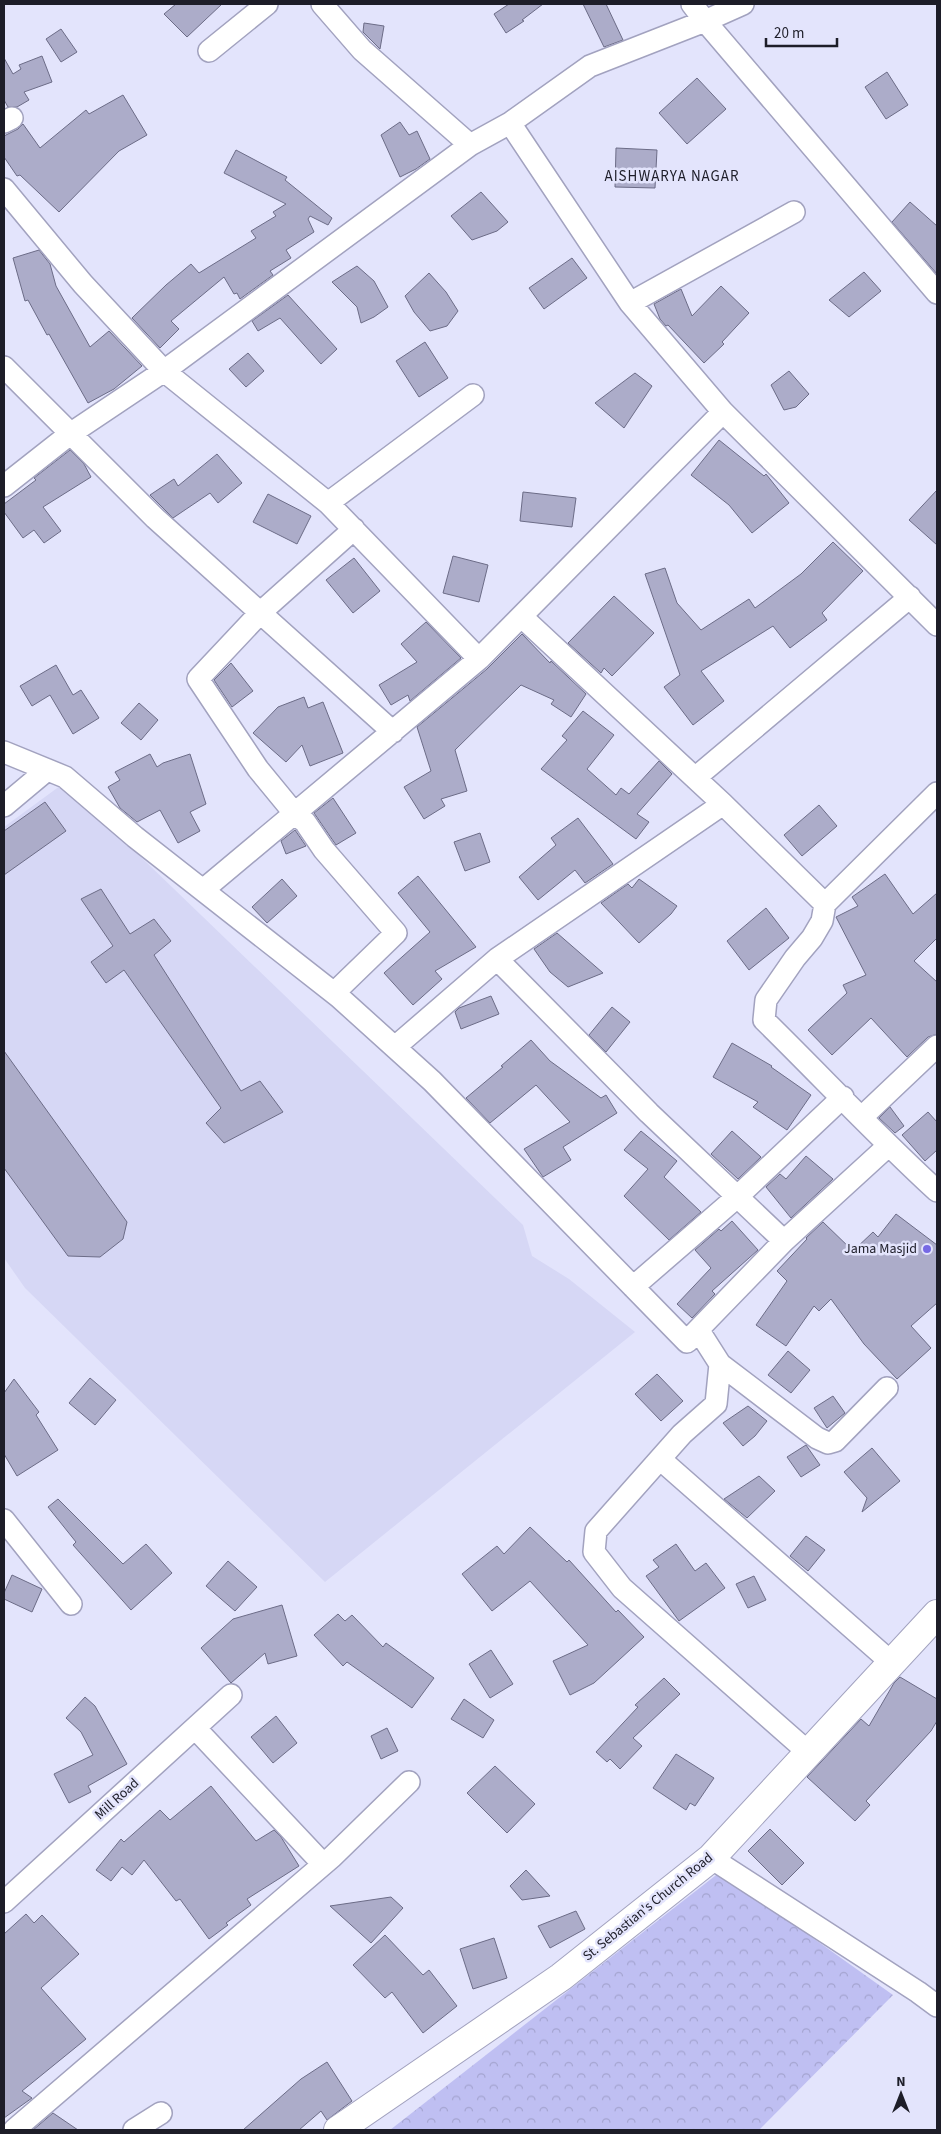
<svg xmlns="http://www.w3.org/2000/svg" width="941" height="2134" viewBox="0 0 941 2134" font-family="'Source Sans 3',sans-serif">
<style>
.built{fill:#d6d7f5}
.park{fill:url(#park-crowns)}
.building{fill:#acacc9;stroke:#6c6c87}
.lines{fill:none;stroke-linecap:round;stroke-linejoin:round}
.minor-casing{stroke:#a2a2bf;stroke-width:24}
.tertiary-casing{stroke:#a2a2bf;stroke-width:30}
.minor{stroke:#fff;stroke-width:21}
.tertiary{stroke:#fff;stroke-width:28}
.poi-dot{fill:#7669e4;stroke:#e3e4fc;stroke-width:2}
.labels{text-anchor:middle;dominant-baseline:central;stroke-width:5;stroke-linejoin:round;paint-order:stroke}
.poi-label{font-size:14px;fill:#1d1d28;stroke:#e3e4fc;text-anchor:end}
.street-label{font-size:14px;fill:#1d1d28;stroke:#e3e4fc}
.neighbourhood-label{font-size:15px;letter-spacing:1px;fill:#1d1d28;stroke:#e3e4fc}
</style>
<defs>
<pattern id="park-crowns" width="20" height="18" patternUnits="userSpaceOnUse" patternTransform="scale(1.25)"><rect width="20" height="18" fill="#bfbff2"/><path d="M2 6a3 3 0 1 1 6 0M12 15a3 3 0 1 1 6 0" fill="none" stroke="#a4a4d0"/></pattern>
</defs>
<rect width="100%" height="100%" fill="#e3e4fc"/>
<path class="built" d="M 64,783 L 523,1225 L 532,1256 L 569,1279 L 635,1332 L 325,1582 L 25,1288 L 4,1258 L 4,827 Z"/>
<path class="park" d="M 720,1872 L 893,1995 L 759,2130 L 390,2130 Z"/>
<path class="building" d="M 176,4 L 222,4 L 187,37 L 164,14 Z
M 509,4 L 543,4 L 522,20 L 524,21 L 506,33 L 494,14 Z
M 583,4 L 606,4 L 623,40 L 604,47 Z
M 364,23 L 384,26 L 380,49 L 363,32 Z
M 61,29 L 77,52 L 61,62 L 46,39 Z
M 42,56 L 52,82 L 24,92 L 29,100 L 17,107 L 8,107 L 4,100 L 4,58 L 13,74 L 21,69 L 19,65 Z
M 887,72 L 908,105 L 886,119 L 865,87 Z
M 697,78 L 726,109 L 687,144 L 659,113 Z
M 123,95 L 147,135 L 119,151 L 59,212 L 20,175 L 17,176 L 4,157 L 4,136 L 18,129 L 23,124 L 40,148 L 86,110 L 89,114 Z
M 400,122 L 409,135 L 417,131 L 430,159 L 416,169 L 400,177 L 381,135 Z
M 616,148 L 657,150 L 655,188 L 615,187 Z
M 236,150 L 287,177 L 285,180 L 332,218 L 328,225 L 310,216 L 308,219 L 314,232 L 286,250 L 291,258 L 270,271 L 273,275 L 240,299 L 237,293 L 234,294 L 224,277 L 171,321 L 179,329 L 160,348 L 132,318 L 166,285 L 191,264 L 199,273 L 256,238 L 251,231 L 276,216 L 273,212 L 286,204 L 224,173 Z
M 481,192 L 508,222 L 497,231 L 472,240 L 451,216 Z
M 910,202 L 937,226 L 937,274 L 892,222 Z
M 39,250 L 50,264 L 56,286 L 90,347 L 109,331 L 142,366 L 114,389 L 88,403 L 49,334 L 47,335 L 28,300 L 25,301 L 13,258 Z
M 572,258 L 587,278 L 544,309 L 529,288 Z
M 357,266 L 374,281 L 388,307 L 374,317 L 361,323 L 357,307 L 332,282 Z
M 864,272 L 881,291 L 849,317 L 829,300 Z
M 429,273 L 446,292 L 458,311 L 447,326 L 430,331 L 414,312 L 405,296 Z
M 721,286 L 749,313 L 722,342 L 724,344 L 704,363 L 668,325 L 666,326 L 660,319 L 654,304 L 681,289 L 692,316 Z
M 288,295 L 337,349 L 321,364 L 280,318 L 258,331 L 252,321 Z
M 425,342 L 448,378 L 419,397 L 396,361 Z
M 248,353 L 264,371 L 246,387 L 229,369 Z
M 789,371 L 809,394 L 796,407 L 784,410 L 771,385 Z
M 635,373 L 652,386 L 624,428 L 595,403 Z
M 719,440 L 764,476 L 766,474 L 789,503 L 752,533 L 729,505 L 691,475 Z
M 70,450 L 84,464 L 91,477 L 43,507 L 61,531 L 44,543 L 34,530 L 23,538 L 4,512 L 4,504 L 36,480 L 34,478 Z
M 217,454 L 242,483 L 218,503 L 210,493 L 173,518 L 150,495 L 174,479 L 178,486 Z
M 937,490 L 937,545 L 909,520 Z
M 523,492 L 576,498 L 572,527 L 520,521 Z
M 268,494 L 311,516 L 297,544 L 253,522 Z
M 833,542 L 863,571 L 822,613 L 827,620 L 790,648 L 773,626 L 701,671 L 724,701 L 693,725 L 664,687 L 680,675 L 645,574 L 665,568 L 677,603 L 701,630 L 749,599 L 755,608 L 801,574 Z
M 453,556 L 488,565 L 479,602 L 443,593 Z
M 354,558 L 380,591 L 353,613 L 326,580 Z
M 614,596 L 654,633 L 612,676 L 604,668 L 601,673 L 568,643 Z
M 426,622 L 461,658 L 410,701 L 408,695 L 391,705 L 379,685 L 417,662 L 401,644 Z
M 522,634 L 550,663 L 551,661 L 586,694 L 571,717 L 551,704 L 554,700 L 521,685 L 455,750 L 467,791 L 441,799 L 445,806 L 424,819 L 404,787 L 431,771 L 417,727 L 487,669 Z
M 231,663 L 253,691 L 232,707 L 214,680 Z
M 56,665 L 73,695 L 81,690 L 99,718 L 73,734 L 50,695 L 32,706 L 20,686 Z
M 304,697 L 308,708 L 323,702 L 343,753 L 310,766 L 302,745 L 286,762 L 253,733 L 278,707 Z
M 139,703 L 158,720 L 141,740 L 121,723 Z
M 583,711 L 614,735 L 587,769 L 616,795 L 621,788 L 629,794 L 659,761 L 672,774 L 637,814 L 649,822 L 636,839 L 541,769 L 567,740 L 562,736 Z
M 150,754 L 157,767 L 163,763 L 190,754 L 206,804 L 190,812 L 200,831 L 178,843 L 160,810 L 137,822 L 120,808 L 108,787 L 120,780 L 115,772 Z
M 333,798 L 356,833 L 336,845 L 314,813 Z
M 45,802 L 66,831 L 4,875 L 4,831 Z
M 819,805 L 837,826 L 802,856 L 784,835 Z
M 578,818 L 613,864 L 585,883 L 575,870 L 538,900 L 519,877 L 556,845 L 551,838 Z
M 295,830 L 306,846 L 286,854 L 281,841 Z
M 480,833 L 490,862 L 465,871 L 454,842 Z
M 885,874 L 913,914 L 937,893 L 937,938 L 914,961 L 937,982 L 937,1034 L 928,1037 L 907,1057 L 871,1018 L 832,1055 L 808,1030 L 847,993 L 843,985 L 866,975 L 836,917 L 858,906 L 852,897 Z
M 418,876 L 476,947 L 435,971 L 442,979 L 413,1005 L 384,973 L 430,932 L 398,893 Z
M 282,879 L 297,896 L 267,923 L 252,907 Z
M 639,879 L 677,906 L 671,914 L 639,943 L 601,903 L 628,884 L 632,888 Z
M 101,889 L 130,934 L 154,919 L 171,941 L 154,955 L 241,1091 L 260,1081 L 283,1112 L 224,1143 L 206,1123 L 221,1108 L 124,970 L 106,983 L 91,962 L 113,946 L 81,899 Z
M 766,908 L 789,938 L 749,970 L 727,941 Z
M 557,933 L 603,973 L 568,987 L 550,972 L 534,949 Z
M 491,996 L 499,1014 L 461,1029 L 455,1012 L 459,1008 Z
M 612,1007 L 630,1022 L 606,1052 L 589,1035 Z
M 531,1040 L 550,1061 L 601,1098 L 606,1095 L 617,1113 L 563,1147 L 571,1160 L 543,1177 L 524,1149 L 570,1122 L 536,1085 L 490,1123 L 466,1098 L 503,1067 L 501,1066 Z
M 732,1043 L 772,1066 L 771,1067 L 811,1095 L 787,1130 L 753,1107 L 758,1102 L 713,1077 Z
M 4,1051 L 127,1222 L 123,1239 L 100,1257 L 68,1256 L 4,1168 Z
M 890,1107 L 904,1126 L 895,1133 L 879,1118 Z
M 928,1112 L 937,1122 L 937,1150 L 925,1161 L 902,1135 Z
M 641,1131 L 677,1161 L 664,1177 L 701,1212 L 669,1240 L 624,1196 L 648,1169 L 624,1150 Z
M 732,1131 L 761,1157 L 738,1179 L 711,1154 Z
M 806,1156 L 833,1179 L 791,1218 L 766,1187 L 780,1174 L 786,1179 Z
M 896,1214 L 937,1245 L 937,1303 L 911,1326 L 931,1348 L 897,1379 L 864,1344 L 831,1299 L 819,1311 L 814,1306 L 786,1346 L 756,1325 L 787,1281 L 777,1271 L 807,1239 L 806,1238 L 823,1222 L 853,1251 L 873,1232 L 878,1237 Z
M 732,1221 L 758,1250 L 712,1291 L 715,1294 L 692,1318 L 677,1304 L 711,1268 L 695,1250 L 719,1229 L 721,1231 Z
M 788,1351 L 810,1370 L 791,1393 L 768,1375 Z
M 657,1374 L 683,1401 L 661,1421 L 635,1394 Z
M 90,1378 L 116,1400 L 95,1425 L 69,1403 Z
M 14,1379 L 39,1412 L 36,1415 L 58,1450 L 17,1476 L 4,1454 L 4,1393 Z
M 833,1396 L 845,1413 L 827,1428 L 814,1408 Z
M 748,1406 L 767,1421 L 755,1436 L 743,1446 L 723,1423 Z
M 806,1445 L 820,1465 L 801,1477 L 787,1457 Z
M 872,1448 L 900,1481 L 862,1512 L 867,1498 L 844,1472 Z
M 759,1476 L 775,1491 L 747,1518 L 724,1499 Z
M 58,1499 L 123,1564 L 146,1544 L 172,1573 L 131,1610 L 73,1545 L 76,1542 L 48,1507 Z
M 530,1527 L 567,1562 L 569,1560 L 616,1612 L 618,1610 L 644,1637 L 594,1683 L 570,1695 L 553,1661 L 588,1645 L 530,1581 L 492,1611 L 462,1574 L 497,1546 L 504,1554 Z
M 806,1536 L 825,1550 L 808,1571 L 790,1556 Z
M 676,1544 L 695,1571 L 706,1563 L 725,1588 L 679,1621 L 646,1576 L 659,1567 L 653,1560 Z
M 228,1561 L 257,1587 L 235,1611 L 206,1586 Z
M 12,1575 L 42,1589 L 32,1612 L 4,1599 L 4,1593 Z
M 754,1576 L 766,1600 L 748,1608 L 736,1584 Z
M 282,1605 L 297,1656 L 268,1664 L 265,1653 L 231,1683 L 201,1648 L 233,1619 Z
M 338,1614 L 345,1621 L 352,1615 L 383,1647 L 386,1643 L 434,1678 L 412,1708 L 347,1662 L 343,1666 L 314,1635 Z
M 491,1650 L 513,1684 L 490,1698 L 469,1664 Z
M 900,1677 L 937,1699 L 937,1721 L 931,1731 L 866,1801 L 870,1805 L 855,1821 L 807,1777 L 861,1719 L 869,1726 L 894,1683 Z
M 664,1678 L 680,1694 L 633,1738 L 642,1746 L 620,1769 L 610,1759 L 607,1762 L 596,1752 L 638,1707 L 635,1705 Z
M 85,1697 L 95,1706 L 127,1764 L 88,1786 L 91,1792 L 69,1803 L 54,1774 L 93,1755 L 81,1732 L 66,1718 Z
M 464,1699 L 494,1720 L 483,1738 L 451,1719 Z
M 276,1716 L 297,1743 L 273,1763 L 251,1737 Z
M 387,1728 L 398,1751 L 381,1759 L 371,1736 Z
M 676,1754 L 714,1778 L 695,1806 L 690,1803 L 686,1810 L 653,1788 Z
M 495,1766 L 535,1804 L 507,1833 L 467,1793 Z
M 211,1786 L 256,1841 L 274,1830 L 281,1837 L 299,1866 L 247,1899 L 251,1905 L 226,1923 L 228,1925 L 209,1939 L 180,1899 L 176,1901 L 144,1860 L 132,1875 L 122,1867 L 111,1881 L 96,1870 L 121,1839 L 124,1842 L 160,1810 L 170,1820 Z
M 770,1829 L 804,1863 L 782,1885 L 748,1851 Z
M 526,1870 L 550,1896 L 522,1900 L 510,1886 Z
M 391,1897 L 403,1908 L 371,1943 L 330,1906 Z
M 576,1911 L 585,1929 L 550,1948 L 538,1926 Z
M 26,1914 L 34,1923 L 42,1915 L 79,1954 L 41,1988 L 86,2039 L 22,2091 L 32,2098 L 4,2118 L 4,1934 Z
M 385,1935 L 423,1975 L 429,1970 L 457,2006 L 423,2033 L 392,1992 L 385,1998 L 353,1965 Z
M 494,1938 L 507,1978 L 473,1989 L 460,1949 Z
M 327,2062 L 352,2101 L 327,2120 L 321,2111 L 299,2130 L 243,2130 L 301,2079 Z
M 53,2113 L 78,2130 L 33,2130 Z"/>
<g class="lines">
<g class="minor-casing">
<path id="minor" d="M 322,4 L 362,50 L 470,145
M 743,4 L 705,21 L 937,293
M 209,51 L 267,4
M 4,122 L 12,118
M 510,123 L 630,303 L 723,412 L 937,625
M 4,189 L 83,284 L 164,371 L 328,503 L 479,659 L 723,412
M 630,303 L 794,212
M 4,367 L 155,518 L 393,732
M 4,486 L 70,434 L 164,371 L 470,145 L 510,123 L 590,66 L 705,21 L 692,4
M 328,503 L 473,395
M 522,617 L 723,804 L 825,904 L 822,921 L 812,938 L 795,958 L 766,1000 L 764,1020 C 822,1077 877,1136 937,1191
M 4,752 L 65,777 L 135,837 L 339,997 L 432,1081 L 687,1342 L 699,1331 L 720,1364 L 716,1404 L 682,1434 L 596,1531 L 594,1552 L 622,1588 L 808,1752
M 695,778 L 910,597
M 4,806 L 47,770
M 203,890 L 479,659
M 825,904 L 937,793
M 497,959 L 649,1113 L 784,1241
M 334,993 L 396,933 L 324,850 L 305,822 L 295,814 L 258,769 L 198,679 L 261,612 L 354,529
M 395,1047 L 497,959 L 723,804
M 862,1117 L 937,1046
M 633,1287 L 737,1197 L 843,1097
M 689,1339 L 784,1241 L 888,1146
M 720,1364 L 817,1438 L 828,1443 L 835,1441 L 887,1388
M 660,1459 L 892,1663
M 4,1520 L 71,1604
M 195,1728 L 323,1864
M 711,1858 L 918,1992 L 937,2006
M 4,1902 L 231,1695
M 14,2130 L 332,1857 L 409,1782
M 134,2130 L 161,2113"/>
</g>
<g class="tertiary-casing">
<path id="tertiary" d="M 338,2130 L 561,1977 L 711,1858 L 937,1614"/>
</g>
<use href="#minor" class="minor"/>
<use href="#tertiary" class="tertiary"/>
</g>
<circle class="poi-dot" cx="927" cy="1249" r="5"/>
<g class="labels">
<g class="poi-label">
<text x="917" y="1249">Jama Masjid</text>
</g>
<g class="street-label">
<text transform="translate(117 1799) rotate(-42)">Mill Road</text>
<text transform="translate(648 1907) rotate(-39)">St. Sebastian's Church Road</text>
</g>
<g class="neighbourhood-label">
<text x="672" y="176">AISHWARYA NAGAR</text>
</g>
</g>
<rect width="941" height="2134" fill="none" stroke="#1d1d28" stroke-width="10"/>
<g transform="translate(901 2094)" stroke="#e3e4fc" stroke-width="4" paint-order="stroke">
<path d="M0-4L9 19L0 12L-9 19Z" fill="#1d1d28"/>
<text y="-8" font-size="14" font-weight="bold" text-anchor="middle" fill="#1d1d28">N</text>
</g>
<path d="M766 38v8h71v-8" fill="none" stroke="#1d1d28" stroke-width="2.5"/>
<text x="774" y="38" font-size="15" fill="#1d1d28" stroke="#e3e4fc" stroke-width="4" paint-order="stroke">20 m</text>
</svg>
